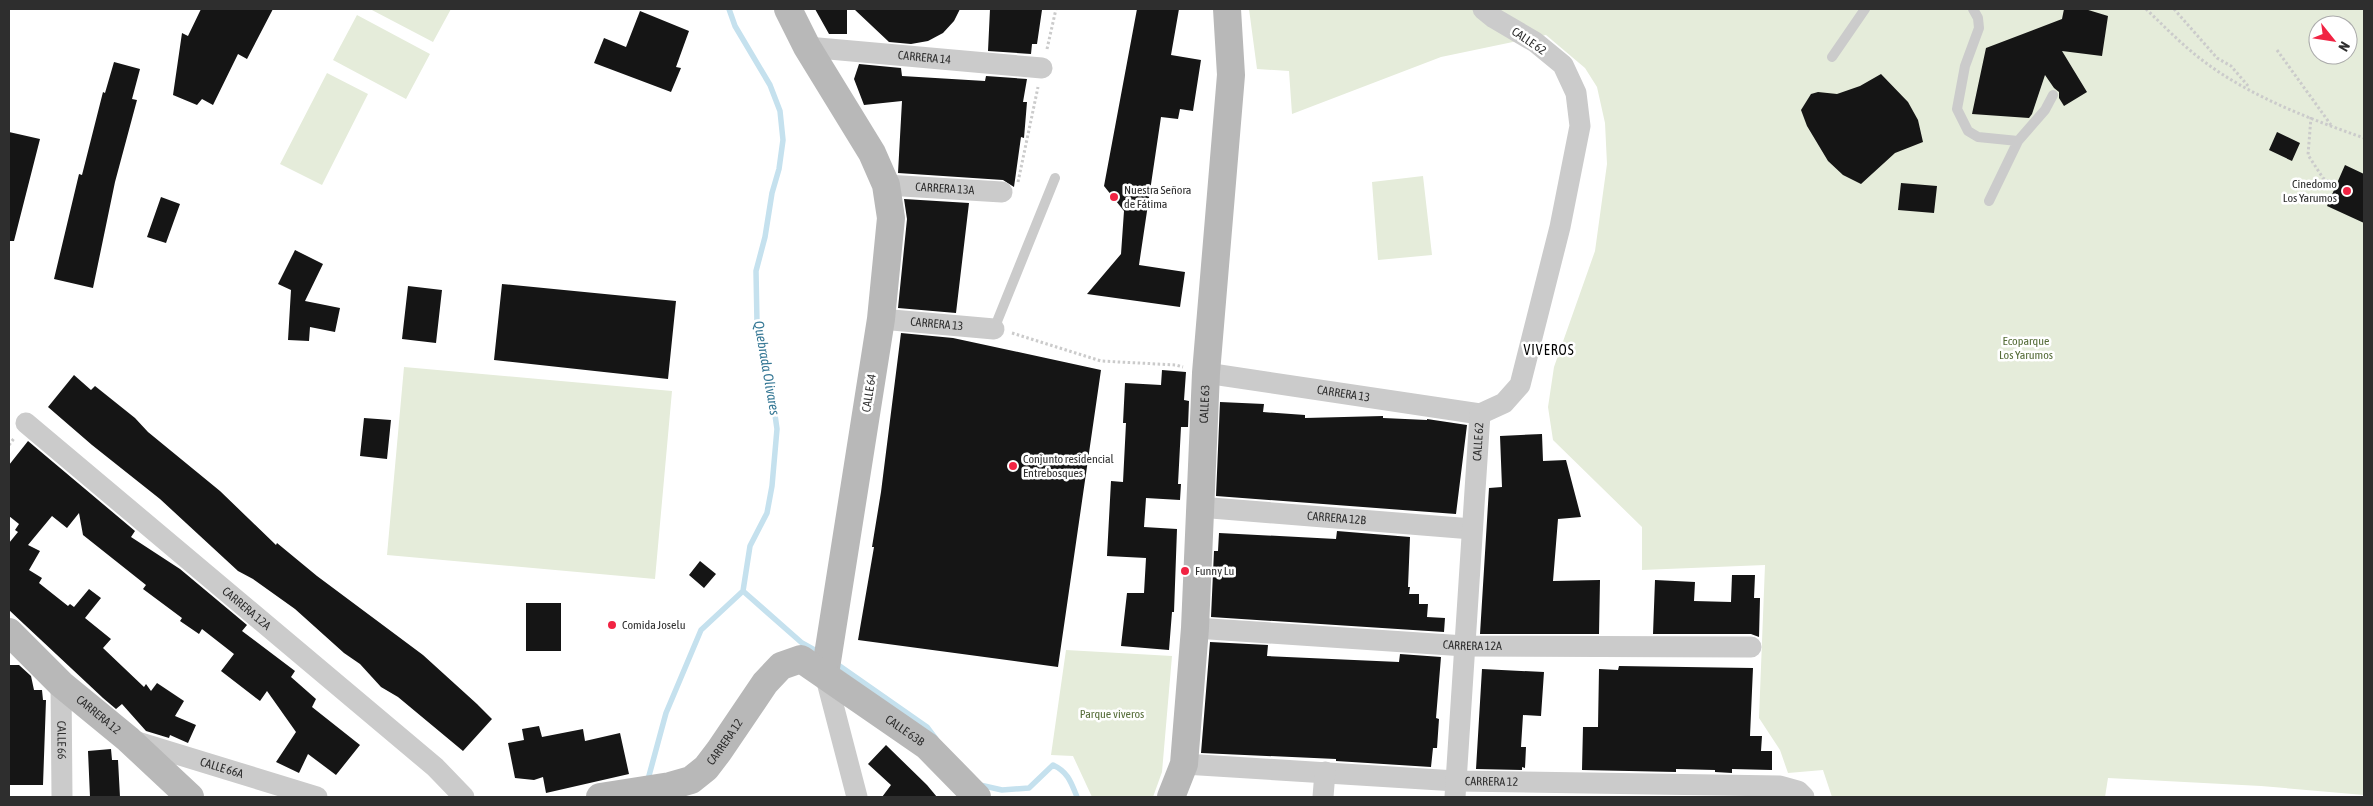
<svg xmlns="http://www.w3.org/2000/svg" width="2373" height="806" viewBox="0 0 2373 806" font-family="'Asap Condensed',sans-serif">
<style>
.green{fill:#e5ecda;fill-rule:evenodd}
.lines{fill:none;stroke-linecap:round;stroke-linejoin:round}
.stream{stroke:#c5e1ee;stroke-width:5.5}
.building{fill:#151515}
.path{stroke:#cbcbcb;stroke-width:3;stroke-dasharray:2.5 2.5;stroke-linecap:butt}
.lane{stroke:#cbcbcb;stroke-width:10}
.street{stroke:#cbcbcb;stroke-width:21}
.secondary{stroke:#b8b8b8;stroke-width:28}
.poi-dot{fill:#f12343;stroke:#fff;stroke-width:2}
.labels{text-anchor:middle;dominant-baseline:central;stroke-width:5;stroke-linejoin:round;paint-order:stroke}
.street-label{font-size:12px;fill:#2e2e2e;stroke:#fff}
.poi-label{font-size:12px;fill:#2e2e2e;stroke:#fff;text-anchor:start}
.park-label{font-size:12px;fill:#556c38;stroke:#fff}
.neighbourhood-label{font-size:14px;letter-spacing:1px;fill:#000;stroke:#fff}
.water-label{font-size:14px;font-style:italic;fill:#367895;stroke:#fff}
</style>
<rect width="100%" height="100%" fill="#fff"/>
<path class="green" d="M 370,9 L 451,9 L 433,42 Z
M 1249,9 L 2364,9 L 2364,795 L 2261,786 L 2108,778 L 2105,797 L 1832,797 L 1823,770 L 1788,773 L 1780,750 L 1759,718 L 1765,565 L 1642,570 L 1642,527 L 1553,440 L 1548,407 L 1554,367 L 1595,251 L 1607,164 L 1605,123 L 1597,87 L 1585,68 L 1546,35 L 1441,57 L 1292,114 L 1289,71 L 1257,69 ZM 2318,25 L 2348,25 L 2348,55 L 2318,55 Z
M 357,15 L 430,54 L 406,99 L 333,60 Z
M 327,73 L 368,94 L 322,185 L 280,164 Z
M 1423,176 L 1432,255 L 1378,260 L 1372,182 Z
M 404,367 L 672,391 L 655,579 L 387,555 Z
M 1066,650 L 1172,656 L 1162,772 L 1153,797 L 1092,797 L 1073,756 L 1051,755 Z"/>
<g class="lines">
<path class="stream" d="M 743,591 L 802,643 L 820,653
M 834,662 L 927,727 L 936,739
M 647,783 L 666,713 L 701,630 L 743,591 L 750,546 L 767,513 L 772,486 L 777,429 L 769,373 L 757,323 L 756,271 L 765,237 L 772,193 L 779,169 L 783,140 L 780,111 L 770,85 L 735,26 L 729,9
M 980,785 L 1002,790 L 1029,788 L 1053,765 C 1068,772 1071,782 1077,797"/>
</g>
<path class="building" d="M 201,9 L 273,9 L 247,59 L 238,54 L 213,105 L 202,99 L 197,105 L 173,95 L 182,33 L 188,36 Z
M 815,9 L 847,9 L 847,34 L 829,34 Z
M 854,9 L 960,9 L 954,21 L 943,33 L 928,41 L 911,44 L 889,42 Z
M 990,9 L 1042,10 L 1037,44 L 1032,44 L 1031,54 L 988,51 Z
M 1137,9 L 1179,9 L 1171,55 L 1201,60 L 1193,111 L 1180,109 L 1178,119 L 1161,117 L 1139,265 L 1185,272 L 1180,307 L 1087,294 L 1121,254 L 1124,211 L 1104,186 Z
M 2064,9 L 2085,9 L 2108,16 L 2102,56 L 2062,51 L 2087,92 L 2064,106 L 2059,98 L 2059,92 L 2054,88 L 2045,75 L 2032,114 L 2029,118 L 1972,114 L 1986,48 L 2062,19 Z
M 640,11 L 689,31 L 676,67 L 681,68 L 671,92 L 594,63 L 604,38 L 626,47 Z
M 114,62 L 140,69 L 132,99 L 137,100 L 115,182 L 93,288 L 54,279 L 79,174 L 82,175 L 103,92 L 105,93 Z
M 859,64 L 901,68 L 902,76 L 985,81 L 986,76 L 1027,79 L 1023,102 L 1027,102 L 1024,138 L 1021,137 L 1014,187 L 1003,180 L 898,173 L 902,101 L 864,105 L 854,79 Z
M 1881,74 L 1908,102 L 1918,120 L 1923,142 L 1895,153 L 1861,184 L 1843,175 L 1828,161 L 1807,126 L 1801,110 L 1811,94 L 1818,92 L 1837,94 L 1860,86 Z
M 9,132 L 40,139 L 14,241 L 9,241 Z
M 2277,132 L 2300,143 L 2292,161 L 2269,150 Z
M 2345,165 L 2364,174 L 2364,223 L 2327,206 Z
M 1901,183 L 1937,186 L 1934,213 L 1898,210 Z
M 161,197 L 180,204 L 166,243 L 147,237 Z
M 904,199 L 969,203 L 956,313 L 898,308 L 907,219 Z
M 295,250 L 323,264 L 305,301 L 340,308 L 335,332 L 310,327 L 309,341 L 288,340 L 291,290 L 278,284 Z
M 502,284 L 676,301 L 668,379 L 494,360 Z
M 408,286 L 442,290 L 436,343 L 402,339 Z
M 901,333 L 953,338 L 1101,370 L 1058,667 L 858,640 L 874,547 L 872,547 L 881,492 Z
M 1162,370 L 1186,372 L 1184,400 L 1189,401 L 1188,427 L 1181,427 L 1178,484 L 1181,484 L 1180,500 L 1146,498 L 1144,527 L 1177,529 L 1174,612 L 1172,612 L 1169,650 L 1121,646 L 1127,593 L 1144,593 L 1146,558 L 1107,556 L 1111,481 L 1123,482 L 1126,423 L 1123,423 L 1125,383 L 1161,385 Z
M 74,375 L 91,390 L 95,386 L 135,418 L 148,432 L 220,491 L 276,545 L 277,543 L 317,576 L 423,655 L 477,704 L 492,719 L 463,751 L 398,697 L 381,687 L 360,664 L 344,653 L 295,609 L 253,579 L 238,571 L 160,499 L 92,445 L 48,407 Z
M 1220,402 L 1264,404 L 1263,412 L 1305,415 L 1305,418 L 1383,416 L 1383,418 L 1427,420 L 1427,419 L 1467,425 L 1456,514 L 1216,496 Z
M 364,418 L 391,420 L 387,459 L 360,456 Z
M 1542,434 L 1543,461 L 1566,460 L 1581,517 L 1558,519 L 1553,581 L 1600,580 L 1599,634 L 1480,634 L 1489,488 L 1502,487 L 1500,436 Z
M 28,441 L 135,531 L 131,537 L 180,569 L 247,625 L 242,631 L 295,671 L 291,677 L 316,699 L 312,707 L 360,745 L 336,775 L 308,754 L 299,773 L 276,762 L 296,732 L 267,691 L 260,701 L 221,671 L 234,654 L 202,629 L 199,634 L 180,621 L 182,618 L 143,589 L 146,585 L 83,535 L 79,513 L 67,528 L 52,516 L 28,545 L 40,551 L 29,570 L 42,578 L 39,583 L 68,606 L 70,604 L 74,607 L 89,589 L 101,598 L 85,618 L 111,639 L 103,648 L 144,687 L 146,684 L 151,691 L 157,683 L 184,701 L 175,716 L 196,725 L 188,743 L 170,735 L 169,738 L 146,731 L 122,704 L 116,709 L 103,698 L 9,610 L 9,543 L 18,532 L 15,530 L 19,524 L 9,516 L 9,465 Z
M 1337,531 L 1410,537 L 1408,587 L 1410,587 L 1409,594 L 1419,594 L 1419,604 L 1428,604 L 1427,617 L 1445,618 L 1444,632 L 1211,617 L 1214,551 L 1218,551 L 1219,533 L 1336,539 Z
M 700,561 L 716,574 L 704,588 L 689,575 Z
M 1732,575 L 1755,575 L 1754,598 L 1760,598 L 1759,637 L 1751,634 L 1653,634 L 1655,580 L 1695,582 L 1694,601 L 1731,602 Z
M 526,603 L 561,603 L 561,651 L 526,651 Z
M 1210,642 L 1268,645 L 1267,656 L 1399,662 L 1400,654 L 1441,657 L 1436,718 L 1439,719 L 1437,748 L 1433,748 L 1431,767 L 1336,761 L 1336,759 L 1201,753 Z
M 9,665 L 19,665 L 31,676 L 34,690 L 42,690 L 43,700 L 46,700 L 43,785 L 9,785 Z
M 1619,666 L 1753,668 L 1750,736 L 1762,736 L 1761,751 L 1772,751 L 1772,770 L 1732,769 L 1732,773 L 1715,772 L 1715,770 L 1676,769 L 1676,772 L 1582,770 L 1583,727 L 1598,727 L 1599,669 L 1618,670 Z
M 1482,669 L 1544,672 L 1541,716 L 1523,715 L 1521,747 L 1526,747 L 1525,768 L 1522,767 L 1522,770 L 1476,769 Z
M 539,726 L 542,737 L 583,729 L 585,741 L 620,733 L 629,774 L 546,793 L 543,777 L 534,780 L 515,778 L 508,743 L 524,740 L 522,729 Z
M 886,745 L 927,785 L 937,797 L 882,797 L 891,785 L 868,764 Z
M 111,749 L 112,760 L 118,760 L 120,797 L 90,797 L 88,751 Z"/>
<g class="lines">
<path class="path" d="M 2146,9 C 2165,27 2184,47 2206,63 C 2252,97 2310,119 2364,138
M 2174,9 L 2217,58 L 2231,66 L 2249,87
M 1047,49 L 1056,9
M 2277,50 L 2331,125
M 2311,117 L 2308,155 L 2323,178 L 2336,186
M 1018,182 L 1038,87
M 1012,333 L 1101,361 L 1176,365 L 1183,367
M 9,445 L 15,437"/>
<path class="lane" d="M 1973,9 L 1978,18 L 1979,28 L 1965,66 L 1957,109 L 1968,131 L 1978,137 L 2018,141
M 1832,57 L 1865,9
M 1989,201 L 2018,141 L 2045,110 L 2053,95
M 994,329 L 1055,178"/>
<g class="street">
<path id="s1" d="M 807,47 L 1042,68"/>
<path id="s2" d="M 886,185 L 1002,192"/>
<path id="s3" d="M 881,319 L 994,329"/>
<path id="s4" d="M 1206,373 L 1480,414"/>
<path d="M 1480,414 L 1504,403 L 1520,385 L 1560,227 L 1580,126 L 1576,93 L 1563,65 L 1535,42 L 1494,18 L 1483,9"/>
<path id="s5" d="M 26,423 L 435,767 L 464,797"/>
<path id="s6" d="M 1199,507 L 1472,529"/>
<path id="s7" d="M 1195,628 L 1465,646 L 1751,647"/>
<path d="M 825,674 L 857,797"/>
<path id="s8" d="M 61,684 L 62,797"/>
<path id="s9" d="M 131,740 L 317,797"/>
<path id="s10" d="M 1184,764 L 1456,781 L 1780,786 L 1798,791 L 1804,797"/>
<path d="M 1323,797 L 1325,772"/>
<path id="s11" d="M 1455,797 L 1480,414"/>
</g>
<g class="secondary">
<path d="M 788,9 L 807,47 L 872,153 L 886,185 L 891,218 L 881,319 L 825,674"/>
<path id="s12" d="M 9,632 L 61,684 L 128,739 L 190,797"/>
<path id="s13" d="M 600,797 L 670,786 L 691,780 L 706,768 L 719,751 L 765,683 L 781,666 L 801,659 L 927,746 L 977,797"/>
<path id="s14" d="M 1171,797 L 1184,764 L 1195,628 L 1206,373 L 1231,75 L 1227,9"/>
</g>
</g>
<g class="poi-dot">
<circle cx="2347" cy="191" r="5"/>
<circle cx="1114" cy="197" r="5"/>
<circle cx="1013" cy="466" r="5"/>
<circle cx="1185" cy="571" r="5"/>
<circle cx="612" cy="625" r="5"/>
</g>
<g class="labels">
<g class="street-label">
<text transform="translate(1529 41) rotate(34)">CALLE 62</text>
<text stroke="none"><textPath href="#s1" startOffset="118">CARRERA 14</textPath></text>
<text stroke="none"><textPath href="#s2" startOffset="59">CARRERA 13A</textPath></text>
<text stroke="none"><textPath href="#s3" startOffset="56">CARRERA 13</textPath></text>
<text transform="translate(869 393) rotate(-81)">CALLE 64</text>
<text stroke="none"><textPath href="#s4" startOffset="139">CARRERA 13</textPath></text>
<text stroke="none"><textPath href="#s14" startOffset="396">CALLE 63</textPath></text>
<text stroke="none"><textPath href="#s11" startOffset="356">CALLE 62</textPath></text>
<text stroke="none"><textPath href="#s6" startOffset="138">CARRERA 12B</textPath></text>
<text stroke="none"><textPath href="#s5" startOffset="288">CARRERA 12A</textPath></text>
<text stroke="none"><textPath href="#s7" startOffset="278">CARRERA 12A</textPath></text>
<text stroke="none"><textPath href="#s12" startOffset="122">CARRERA 12</textPath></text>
<text stroke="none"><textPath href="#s13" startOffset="386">CALLE 63B</textPath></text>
<text stroke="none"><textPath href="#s8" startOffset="56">CALLE 66</textPath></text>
<text stroke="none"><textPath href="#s13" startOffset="144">CARRERA 12</textPath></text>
<text stroke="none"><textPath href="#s9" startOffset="95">CALLE 66A</textPath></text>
<text stroke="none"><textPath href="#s10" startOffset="308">CARRERA 12</textPath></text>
</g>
<g class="poi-label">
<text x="2337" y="184" text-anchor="end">Cinedomo<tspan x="2337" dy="14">Los Yarumos</tspan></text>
<text x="1124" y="190">Nuestra Señora<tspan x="1124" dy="14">de Fátima</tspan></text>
<text x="1023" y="459">Conjunto residencial<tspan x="1023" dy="14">Entrebosques</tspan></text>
<text x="1195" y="571">Funny Lu</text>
<text x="622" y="625">Comida Joselu</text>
</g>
<g class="park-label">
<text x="2026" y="341">Ecoparque<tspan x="2026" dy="14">Los Yarumos</tspan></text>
<text x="1112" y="714">Parque viveros</text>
</g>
<g class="neighbourhood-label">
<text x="1549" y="350">VIVEROS</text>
</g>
<g class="water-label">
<text transform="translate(767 368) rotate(80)">Quebrada Olivares</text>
</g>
</g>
<rect width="2373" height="806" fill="none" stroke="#2e2e2e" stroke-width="20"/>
<g transform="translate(2333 40) rotate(120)"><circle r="24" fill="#ffffff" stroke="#ababab"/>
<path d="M0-4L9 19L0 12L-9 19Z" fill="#f12343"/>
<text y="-8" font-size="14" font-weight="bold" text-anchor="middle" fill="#2e2e2e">N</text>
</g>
</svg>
